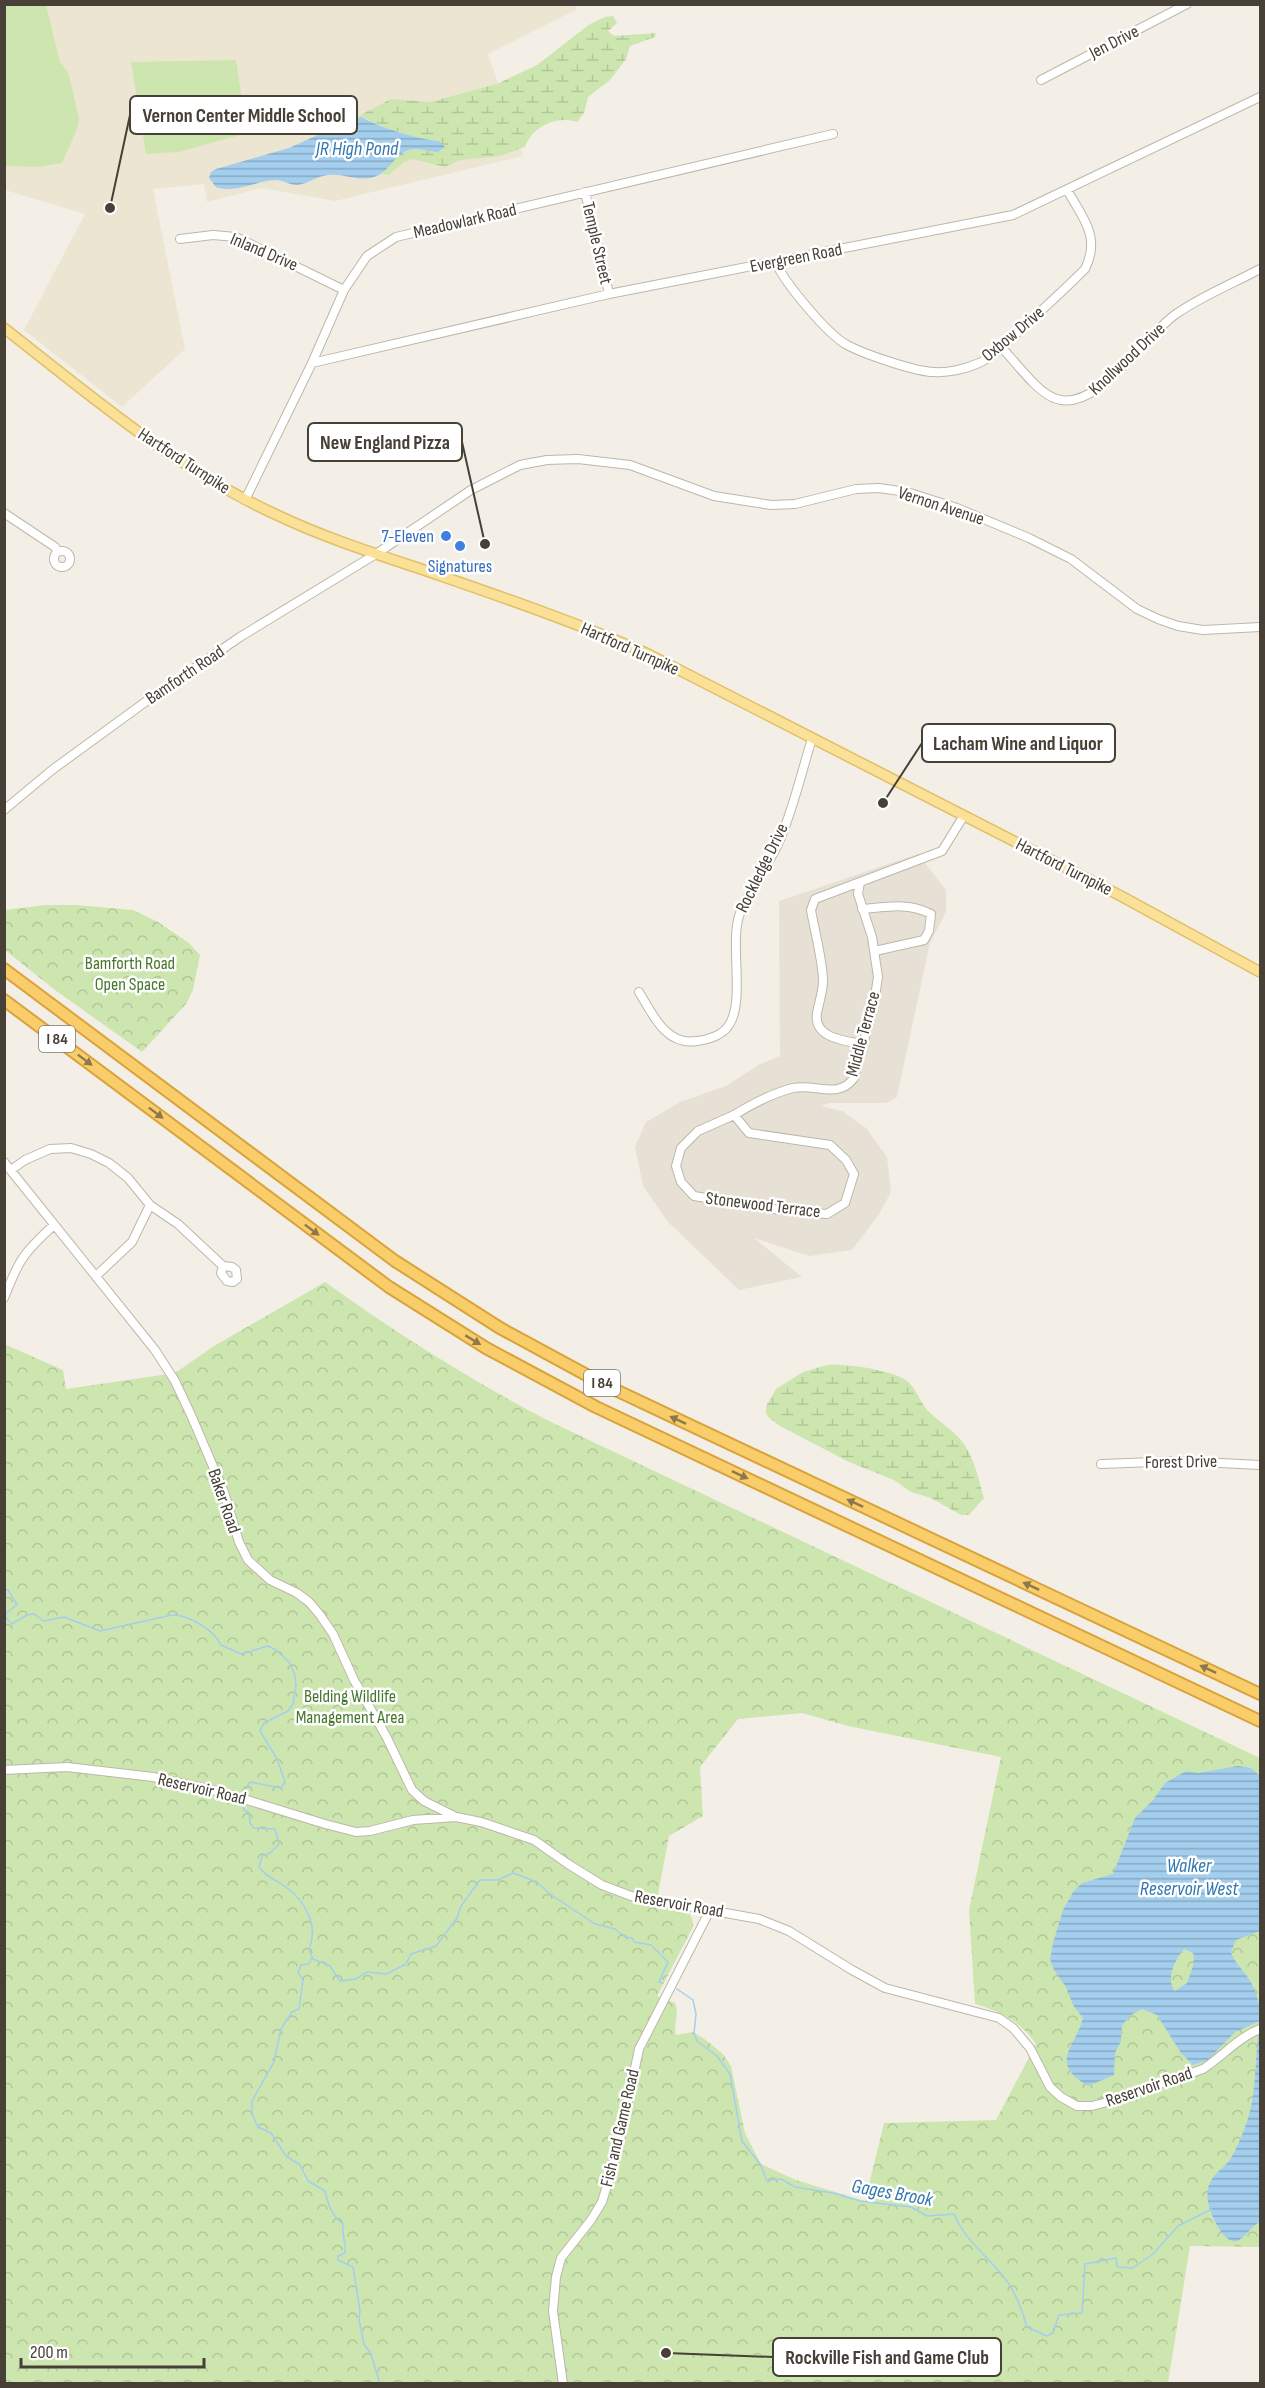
<svg xmlns="http://www.w3.org/2000/svg" width="1265" height="2388" viewBox="0 0 1265 2388" font-family="'Sofia Sans Condensed',sans-serif">
<style>
.residential{fill:#e7e1d5}
.education{fill:#ece5d1}
.wetland{fill:url(#wetland-marsh)}
.park{fill:url(#park-crowns);fill-rule:evenodd}
.pitch{fill:#cde6b0}
.water{fill:url(#water-rules);fill-rule:evenodd}
.lines{fill:none;stroke-linecap:round;stroke-linejoin:round}
.stream{stroke:#a4ceee;stroke-width:1.5}
.minor-casing{stroke:#beb7a9;stroke-width:10}
.major-casing{stroke:#e0bf67;stroke-width:12}
.highway-casing{stroke:#d9a23b;stroke-width:14}
.minor{stroke:#fff;stroke-width:8}
.major{stroke:#fbe197;stroke-width:9}
.highway{stroke:#facd6b;stroke-width:10}
.oneway{fill:#8e784b}
.shop-dot{fill:#3f7fe0;stroke:#fff;stroke-width:2}
.labels{text-anchor:middle;dominant-baseline:central;stroke-width:5;stroke-linejoin:round;paint-order:stroke}
.shield{fill:#fff;stroke:#7e7972;stroke-width:1.5}
.shield-label{font-size:16px;font-weight:bold;fill:#464036}
.street-label{font-size:18px;fill:#464036;stroke:#fff}
.shop-label{font-size:18px;fill:#366cbe;stroke:#fff;text-anchor:end}
.park-label{font-size:18px;fill:#45762b;stroke:#fff}
.water-label{font-size:20px;font-style:italic;fill:#3277af;stroke:#fff}
.leader{fill:none;stroke:#464036;stroke-width:2}
.callout-dot{fill:#464036;stroke:#fff;stroke-width:2}
.callout{fill:#fff;stroke:#464036;stroke-width:2}
.callout-label{font-size:20px;text-anchor:middle;font-weight:bold;fill:#464036}
</style>
<defs>
<pattern id="wetland-marsh" width="20" height="14" patternUnits="userSpaceOnUse" patternTransform="scale(1.5)"><rect width="20" height="14" fill="#cde6b0"/><path d="M1 5h8M5 5V1M11 12h8M15 12V8" fill="none" stroke="#b1c698"/></pattern>
<pattern id="park-crowns" width="20" height="18" patternUnits="userSpaceOnUse" patternTransform="scale(1.5)"><rect width="20" height="18" fill="#cde6b0"/><path d="M2 6a3 3 0 1 1 6 0M12 15a3 3 0 1 1 6 0" fill="none" stroke="#b1c698"/></pattern>
<pattern id="water-rules" width="6" height="5" patternUnits="userSpaceOnUse" patternTransform="scale(1.5)"><rect width="6" height="5" fill="#a4ceee"/><path d="M0 2.5h6" fill="none" stroke="#87a9c2"/></pattern>
</defs>
<rect width="100%" height="100%" fill="#f3efe7"/>
<path class="residential" d="M 918,854 L 946,890 L 946,912 L 930,943 L 897,1097 L 886,1103 L 829,1103 L 821,1106 L 842,1111 L 866,1128 L 887,1157 L 891,1192 L 878,1216 L 852,1250 L 809,1256 L 754,1238 L 802,1277 L 739,1290 L 668,1222 L 643,1186 L 635,1147 L 646,1122 L 680,1102 L 726,1086 L 760,1064 L 780,1056 L 779,901 Z"/>
<path class="education" d="M 576,4 L 577,9 L 488,54 L 523,156 L 335,201 L 261,188 L 207,202 L 204,184 L 153,189 L 185,349 L 122,407 L 24,330 L 85,214 L 5,190 L 4,5 Z"/>
<path class="wetland" d="M 613,16 L 617,23 L 608,31 L 614,36 L 656,33 L 655,37 L 630,46 L 626,59 L 610,80 L 588,97 L 584,113 L 577,122 C 556,115 532,127 525,147 L 499,156 L 461,160 L 445,167 L 412,159 L 404,162 L 389,175 L 382,174 C 392,164 400,148 418,149 C 424,150 431,152 438,152 L 439,141 L 423,139 L 386,128 L 362,117 L 353,119 L 391,99 L 430,102 L 497,84 L 537,65 L 590,24 L 605,17 Z
M 827,1365 C 844,1363 894,1370 907,1381 C 916,1388 920,1402 928,1411 C 938,1421 950,1428 960,1439 C 974,1455 978,1478 984,1498 L 969,1515 L 961,1515 L 931,1498 L 911,1492 L 894,1480 L 849,1462 L 780,1426 L 768,1417 L 766,1413 L 766,1406 L 776,1389 L 803,1372 Z"/>
<path class="park" d="M 45,905 L 76,905 L 133,910 L 158,922 L 189,943 L 200,955 L 193,990 L 186,1004 L 142,1052 L 55,990 L 5,950 L 5,910 Z
M 325,1282 C 398,1334 473,1382 553,1423 L 1260,1758 L 1260,2247 L 1190,2246 L 1168,2383 L 5,2383 L 4,1344 L 63,1370 L 66,1389 L 175,1373 L 214,1346 ZM 802,1713 L 848,1726 L 1001,1757 L 969,1910 L 975,2004 C 1000,2011 1021,2022 1036,2044 L 996,2120 L 884,2123 L 865,2201 L 796,2180 L 761,2164 L 745,2133 L 731,2066 L 723,2054 L 706,2040 L 693,2032 L 676,2035 C 673,2024 680,2012 675,2003 L 657,1996 L 693,1927 C 695,1906 671,1907 656,1905 L 669,1836 L 703,1816 L 700,1767 L 738,1719 Z"/>
<path class="pitch" d="M 5,4 L 46,5 L 60,62 L 68,72 L 79,118 L 77,129 L 62,163 L 37,167 L 5,166 Z
M 236,60 L 247,133 L 179,152 L 146,154 L 131,62 Z"/>
<path class="water" d="M 362,117 C 377,127 421,140 439,141 L 445,147 L 438,152 C 430,152 422,149 415,149 C 395,150 391,172 374,177 C 358,182 344,173 328,175 C 317,176 308,184 297,185 C 290,185 283,180 275,180 C 255,181 236,194 216,187 L 209,178 L 211,172 L 216,169 L 289,148 L 353,119 Z
M 1238,1766 L 1251,1768 L 1260,1776 L 1260,1931 L 1236,1940 L 1231,1952 C 1235,1963 1243,1970 1249,1979 C 1257,1992 1261,2007 1260,2021 L 1235,2032 L 1208,2060 L 1193,2065 L 1181,2053 L 1157,2015 L 1142,2009 L 1131,2015 L 1122,2025 L 1121,2041 L 1115,2053 L 1114,2075 L 1088,2086 C 1048,2063 1075,2048 1083,2018 L 1073,2005 L 1066,1987 L 1054,1970 L 1050,1959 L 1053,1943 L 1063,1910 L 1073,1892 L 1082,1883 L 1113,1874 L 1135,1818 L 1153,1800 L 1165,1783 L 1186,1771 L 1198,1773 ZM 1184,1949 L 1193,1953 C 1196,1963 1190,1973 1187,1983 L 1175,1991 C 1165,1980 1175,1959 1184,1949 Z
M 1260,2035 L 1260,2222 C 1244,2230 1238,2258 1218,2227 C 1210,2213 1202,2194 1212,2179 C 1217,2171 1226,2166 1231,2158 C 1238,2146 1245,2129 1249,2115 C 1256,2090 1255,2063 1258,2037 Z"/>
<g class="lines">
<path class="stream" d="M 4,1589 L 8,1590 L 17,1605 L 6,1613 L 6,1618 L 12,1624 L 27,1615 L 34,1614 L 44,1621 L 64,1617 L 100,1631 L 172,1615 C 189,1615 214,1630 221,1645 L 241,1654 L 268,1646 L 276,1650 L 290,1663 L 295,1676 L 296,1686 L 293,1704 L 288,1711 L 264,1723 L 260,1731 L 277,1759 L 285,1782 L 281,1788 L 250,1782 L 243,1793
M 241,1801 L 244,1810 L 249,1813 L 250,1823 L 254,1828 L 275,1829 L 279,1844 L 270,1853 L 262,1856 L 259,1867 C 267,1878 275,1879 286,1887 C 305,1901 319,1926 309,1949 L 312,1957
M 312,1958 L 309,1964 L 301,1965 L 298,1972 L 303,1980 L 299,2009 L 292,2012 L 281,2029 L 274,2062 L 252,2101 L 252,2114 L 258,2127 L 271,2133 L 286,2156 L 300,2165 L 308,2181 L 325,2191 C 328,2204 331,2215 343,2224 C 341,2235 347,2244 345,2253 L 338,2256 L 338,2260 L 353,2267 L 360,2311 L 359,2320 L 364,2344 L 371,2354 L 380,2384
M 313,1959 L 330,1966 L 340,1981 L 356,1979 L 367,1972 L 386,1974 L 406,1964 L 411,1954 L 436,1946 L 457,1918 L 461,1906 L 480,1880 L 498,1880 L 513,1873 L 537,1882 L 550,1894 L 595,1924 L 615,1929 L 625,1937 L 632,1938 L 634,1942 L 651,1945 L 668,1962 L 659,1982 L 663,1983
M 677,1989 L 693,2000 L 696,2014 L 694,2033 L 697,2041 L 717,2056 L 730,2074 L 742,2141 L 760,2164 L 767,2181 L 781,2179 L 795,2187 L 833,2193 L 860,2201 L 911,2207 L 927,2216 L 954,2214 C 964,2240 990,2258 1006,2280 C 1016,2293 1022,2310 1027,2327 L 1047,2336 L 1053,2333 L 1059,2315 L 1082,2313 L 1085,2264 L 1116,2258 L 1117,2267 L 1133,2268 L 1153,2254 L 1178,2226 L 1212,2209"/>
<g class="minor-casing">
<path id="minor" d="M 1041,80 L 1187,4
M 585,192 L 609,294
M 180,239 L 213,235 L 236,237 L 344,290
M 776,263 C 785,283 827,334 847,345 C 864,354 916,372 934,372 C 948,373 966,369 979,363 C 993,357 1006,343 1018,332 C 1041,311 1063,291 1085,269 C 1101,237 1083,218 1067,190
M 1001,347 C 1015,361 1036,391 1054,398 C 1095,416 1145,335 1176,314 C 1202,296 1232,284 1260,269
M 312,363 L 609,294 L 1013,215 L 1260,97
M 245,500 L 312,363 L 344,290 L 367,256 L 396,237 L 833,134
M 4,513 L 55,547 L 58,552
M54 559a8 8 0 1 1 16 0a8 8 0 1 1-16 0Z
M 4,810 L 52,770 L 148,700 L 240,637 L 376,554 L 471,490 L 520,465 L 547,460 L 578,459 L 630,465 L 714,496 L 771,505 L 795,504 L 856,489 L 879,488 L 907,492 L 957,508 L 1029,538 L 1071,559 L 1137,609 L 1158,619 L 1178,626 L 1203,630 L 1260,627
M 860,882 L 815,899 L 811,910 C 815,933 822,957 823,980 C 823,992 819,1002 817,1013 C 813,1038 845,1041 862,1044
M 862,909 C 886,907 909,902 931,914 L 929,931 L 924,940 L 875,951
M 639,992 C 653,1015 666,1046 697,1041 C 708,1040 723,1035 729,1025 C 745,1001 730,944 739,916 C 748,889 767,869 778,844 C 793,811 801,773 812,739
M 734,1115 C 752,1104 773,1093 793,1088 C 815,1083 838,1100 854,1078 L 874,1003 L 878,977 L 872,937 L 858,894 L 860,882 L 942,851 L 963,817
M 734,1115 L 749,1133 L 830,1145 L 846,1160 L 854,1174 L 845,1203 L 827,1214 L 780,1210 L 694,1196 L 681,1182 L 676,1166 L 681,1148 L 698,1131 Z
M 4,1162 L 155,1350 L 175,1381 L 191,1415 L 224,1492 L 239,1542 L 248,1560 L 270,1580 L 297,1593 L 309,1602 L 320,1615 L 333,1634 L 354,1680 L 386,1736 L 412,1790 L 424,1801 L 454,1816
M 11,1170 L 25,1160 L 50,1149 L 71,1148 L 91,1154 L 109,1163 L 128,1178 L 150,1205 L 178,1224 L 223,1266 L 221,1273 L 227,1281 L 233,1282 L 237,1279 L 236,1270 L 232,1267 L 223,1266
M 96,1276 L 132,1242 L 150,1205
M 4,1298 C 19,1260 23,1253 54,1225
M 1101,1464 L 1180,1461 L 1260,1465
M 4,1770 L 67,1767 L 153,1777 L 221,1792 L 325,1824 L 356,1832 L 370,1831 L 413,1820 L 456,1817 L 481,1822 L 534,1840 L 568,1864 L 602,1885 L 631,1896 L 759,1919 L 789,1931 L 852,1970 L 885,1988 L 999,2018 L 1013,2028 L 1030,2048 L 1050,2087 L 1061,2097 L 1077,2106 L 1092,2106 L 1111,2101 L 1203,2069 C 1223,2056 1239,2037 1260,2029
M 563,2384 L 553,2311 L 556,2277 L 561,2258 L 591,2220 L 602,2202 L 618,2149 L 639,2049 L 710,1910"/>
</g>
<g class="major-casing">
<path id="major" d="M 4,328 C 91,396 176,469 277,515 C 323,537 373,553 421,569 C 496,595 573,621 646,653 L 1121,896 L 1260,972"/>
</g>
<g class="highway-casing">
<path id="highway" d="M 4,969 L 395,1261 L 500,1328 L 605,1385 L 1260,1694
M 4,1000 L 389,1287 L 486,1348 L 596,1407 L 1260,1721"/>
</g>
<use href="#minor" class="minor"/>
<use href="#major" class="major"/>
<use href="#highway" class="highway"/>
</g>
<defs><path id="oneway-solid" d="M-6-.8H1V-3.2L6.5 0L1 3.2V.8H-6Z" transform="scale(1.5)"/></defs>
<g class="oneway">
<use href="#oneway-solid" transform="translate(85 1060) rotate(37)"/>
<use href="#oneway-solid" transform="translate(156 1113) rotate(37)"/>
<use href="#oneway-solid" transform="translate(312 1230) rotate(37)"/>
<use href="#oneway-solid" transform="translate(473 1340) rotate(31)"/>
<use href="#oneway-solid" transform="translate(678 1420) rotate(-155)"/>
<use href="#oneway-solid" transform="translate(740 1475) rotate(25)"/>
<use href="#oneway-solid" transform="translate(855 1503) rotate(-155)"/>
<use href="#oneway-solid" transform="translate(1031 1586) rotate(-155)"/>
<use href="#oneway-solid" transform="translate(1208 1669) rotate(-155)"/>
</g>
<g class="shop-dot">
<circle cx="446" cy="536" r="6"/>
<circle cx="460" cy="546" r="6"/>
</g>
<g class="labels">
<g class="shield">
<rect x="39" y="1026" width="36" height="26" rx="4.5"/>
<rect x="584" y="1370" width="36" height="26" rx="4.5"/>
</g>
<g class="shield-label">
<text x="57" y="1039">I 84</text>
<text x="602" y="1383">I 84</text>
</g>
<g class="street-label">
<text transform="translate(1114 42) rotate(-27)">Jen Drive</text>
<text transform="translate(465 221) rotate(-13)">Meadowlark Road</text>
<text transform="translate(597 243) rotate(77)">Temple Street</text>
<text transform="translate(264 252) rotate(23)">Inland Drive</text>
<text transform="translate(796 258) rotate(-11)">Evergreen Road</text>
<text transform="translate(1013 334) rotate(-40)">Oxbow Drive</text>
<text transform="translate(1127 359) rotate(-43)">Knollwood Drive</text>
<text transform="translate(184 461) rotate(33)">Hartford Turnpike</text>
<text transform="translate(941 506) rotate(18)">Vernon Avenue</text>
<text transform="translate(630 649) rotate(24)">Hartford Turnpike</text>
<text transform="translate(185 675) rotate(-34)">Bamforth Road</text>
<text transform="translate(1064 867) rotate(27)">Hartford Turnpike</text>
<text transform="translate(762 868) rotate(-64)">Rockledge Drive</text>
<text transform="translate(863 1034) rotate(-75)">Middle Terrace</text>
<text transform="translate(763 1205) rotate(7)">Stonewood Terrace</text>
<text transform="translate(1181 1462) rotate(-1)">Forest Drive</text>
<text transform="translate(224 1501) rotate(71)">Baker Road</text>
<text transform="translate(202 1789) rotate(13)">Reservoir Road</text>
<text transform="translate(679 1904) rotate(10)">Reservoir Road</text>
<text transform="translate(1149 2087) rotate(-19)">Reservoir Road</text>
<text transform="translate(620 2128) rotate(-77)">Fish and Game Road</text>
</g>
<g class="shop-label">
<text x="434" y="536">7-Eleven</text>
<text x="460" y="566" text-anchor="middle">Signatures</text>
</g>
<g class="park-label">
<text x="130" y="963">Bamforth Road<tspan x="130" dy="21">Open Space</tspan></text>
<text x="350" y="1696">Belding Wildlife<tspan x="350" dy="21">Management Area</tspan></text>
</g>
<g class="water-label">
<text x="357" y="149">JR High Pond</text>
<text x="1189" y="1866">Walker<tspan x="1189" dy="23">Reservoir West</tspan></text>
<text transform="translate(892 2193) rotate(10)">Gages Brook</text>
</g>
</g>
<path class="leader" d="M110 208L130 115M485 544L462 442M883 803L922 743M666 2353L773 2357"/>
<g class="callout-dot">
<circle cx="110" cy="208" r="6"/>
<circle cx="485" cy="544" r="6"/>
<circle cx="883" cy="803" r="6"/>
<circle cx="666" cy="2353" r="6"/>
</g>
<g class="callout">
<rect x="130" y="96" width="227" height="38" rx="6"/>
<rect x="308" y="423" width="154" height="38" rx="6"/>
<rect x="922" y="724" width="193" height="38" rx="6"/>
<rect x="773" y="2338" width="228" height="38" rx="6"/>
</g>
<g class="callout-label">
<text x="244" y="122">Vernon Center Middle School</text>
<text x="385" y="449">New England Pizza</text>
<text x="1018" y="750">Lacham Wine and Liquor</text>
<text x="887" y="2364">Rockville Fish and Game Club</text>
</g>
<rect width="1265" height="2388" fill="none" stroke="#464036" stroke-width="12"/>
<path d="M21 2358v9h183v-9" fill="none" stroke="#464036" stroke-width="3"/>
<text x="30" y="2358" font-size="18" fill="#464036" stroke="#ffffff" stroke-width="4.5" paint-order="stroke">200 m</text>
</svg>
